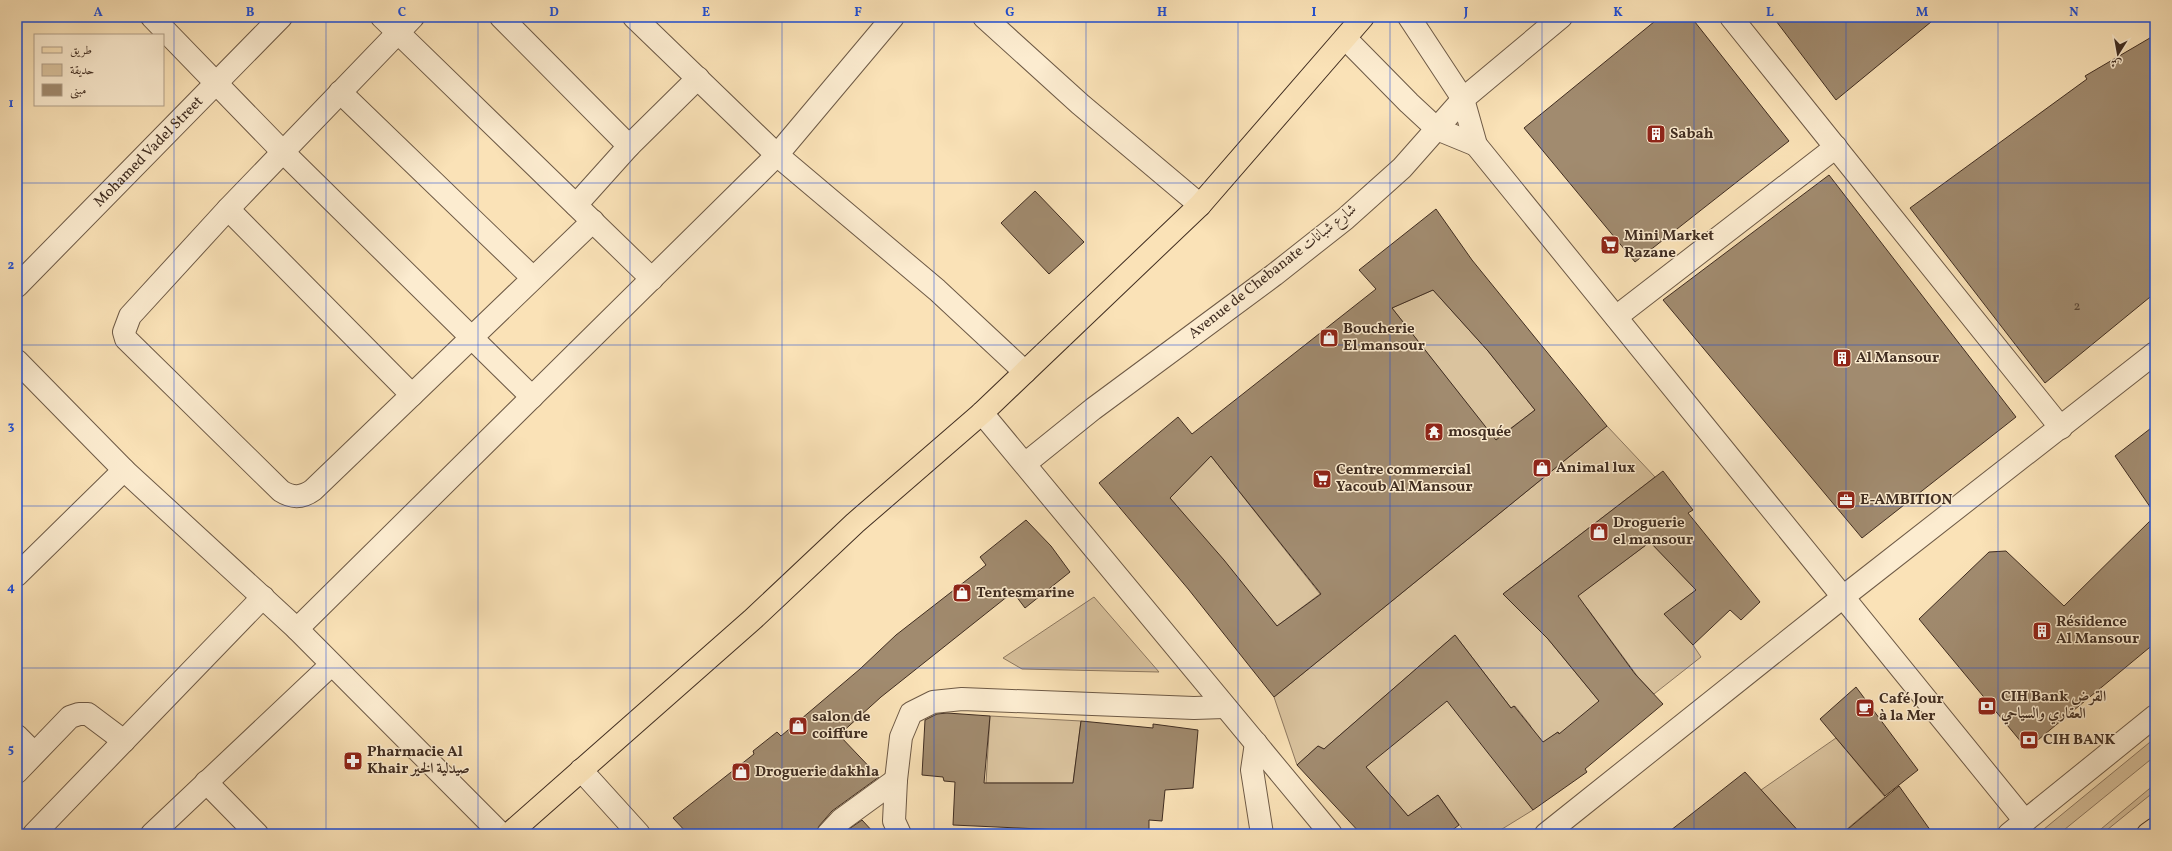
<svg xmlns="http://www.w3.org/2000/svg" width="2172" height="851" viewBox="0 0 2172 851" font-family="Vollkorn,Amiri,serif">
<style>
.green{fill:#dac39e;stroke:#8d7860}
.building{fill:#a18b6f;stroke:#402d21;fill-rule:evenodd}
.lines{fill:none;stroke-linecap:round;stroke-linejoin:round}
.minor-casing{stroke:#6e5a46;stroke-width:24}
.major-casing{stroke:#402d21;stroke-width:24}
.minor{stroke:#fcecd0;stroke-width:22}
.major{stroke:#fae2b7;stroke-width:22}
.grid{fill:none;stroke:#1d4ed8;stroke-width:1;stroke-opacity:0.55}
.labels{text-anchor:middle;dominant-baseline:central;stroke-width:3;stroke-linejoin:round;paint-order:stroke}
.number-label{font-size:13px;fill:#584434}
.poi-label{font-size:15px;font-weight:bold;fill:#402d21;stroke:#fcecd0;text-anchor:start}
.street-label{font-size:15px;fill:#402d21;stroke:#fcecd0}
.neatline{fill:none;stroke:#1d4ed8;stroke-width:1.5}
.grid-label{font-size:13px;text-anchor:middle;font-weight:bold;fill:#1d4ed8}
</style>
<rect width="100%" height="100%" fill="#fae2b7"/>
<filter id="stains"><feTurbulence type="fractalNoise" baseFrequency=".005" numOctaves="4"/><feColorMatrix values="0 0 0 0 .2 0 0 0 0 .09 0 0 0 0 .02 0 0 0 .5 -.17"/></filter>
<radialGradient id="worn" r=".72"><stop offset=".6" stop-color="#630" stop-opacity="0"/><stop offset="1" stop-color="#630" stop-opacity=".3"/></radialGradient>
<path class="green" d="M 1433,290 L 1488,351 L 1535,410 L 1495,440 L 1392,308 Z
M 1607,426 L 1655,477 L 1503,594 L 1548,639 L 1599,701 L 1584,767 L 1558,732 L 1540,745 L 1530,725 L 1515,706 L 1511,708 L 1455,635 L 1324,749 L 1318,746 L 1297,765 L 1274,697 Z
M 1211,456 L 1320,594 L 1277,626 L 1170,498 Z
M 1650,542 L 1696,590 L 1665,614 L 1693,645 L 1701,657 L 1654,694 L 1638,677 L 1587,608 L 1569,602 Z
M 1094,597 L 1159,672 L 1022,669 L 1003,658 Z
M 1447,691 L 1533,810 L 1494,834 L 1466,834 L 1438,795 L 1408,816 L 1366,767 Z
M 990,716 L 1081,721 L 1073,783 L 986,783 Z
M 1836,738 L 1885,797 L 1841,834 L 1801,834 L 1761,790 Z
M 2155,738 L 2155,756 L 2059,834 L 2038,834 Z
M 2155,784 L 2155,791 L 2102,834 L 2095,834 Z"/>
<path class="building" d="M 1660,17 L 1691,17 L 1789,141 L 1635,262 L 1524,128 Z
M 1773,17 L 1937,17 L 1836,100 Z
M 2155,35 L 2155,293 L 2045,383 L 1910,208 L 2087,79 L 2085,76 Z
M 1829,175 L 2016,417 L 1862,538 L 1663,300 Z
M 1035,191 L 1084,242 L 1049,274 L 1001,223 Z
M 1436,209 L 1472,260 L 1607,426 L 1274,697 L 1189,590 L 1099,483 L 1178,417 L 1192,434 L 1376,289 L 1359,270 ZM 1433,290 L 1488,351 L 1535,410 L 1496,440 L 1392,308 ZM 1211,456 L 1321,594 L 1277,626 L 1224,560 L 1170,498 Z
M 2155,425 L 2155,514 L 2115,456 Z
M 1663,471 L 1693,510 L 1688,513 L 1760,602 L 1741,620 L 1730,610 L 1693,645 L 1664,614 L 1696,590 L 1650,542 L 1578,596 L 1635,674 L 1663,704 L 1585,769 L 1587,772 L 1533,810 L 1447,701 L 1366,767 L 1408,816 L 1438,795 L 1459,825 L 1447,834 L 1361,834 L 1297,765 L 1318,746 L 1324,749 L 1455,635 L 1511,708 L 1514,706 L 1543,742 L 1558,732 L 1559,734 L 1599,701 L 1548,639 L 1503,594 Z
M 2155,516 L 2155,643 L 2027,749 L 1919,619 L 1989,552 L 2006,551 L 2064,606 Z
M 1026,520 L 1051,546 L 1070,572 L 1025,608 L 1013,592 L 881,697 L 839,735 L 879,777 L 832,811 L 819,826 L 816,834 L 688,834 L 673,818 L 754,754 L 753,751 L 777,732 L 781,736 L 860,669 L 896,635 L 986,565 L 980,557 Z
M 1856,687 L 1918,770 L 1885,796 L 1820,719 Z
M 947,713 L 990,716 L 984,783 L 1073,783 L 1081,721 L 1153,728 L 1153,724 L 1198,730 L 1193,788 L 1165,790 L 1162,821 L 1149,820 L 1149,834 L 1105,834 L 1105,832 L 953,825 L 955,782 L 944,781 L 943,777 L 922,775 L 925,720 L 937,714 Z
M 1745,772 L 1801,834 L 1666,834 Z
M 1899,786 L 1933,834 L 1842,834 Z
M 862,820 L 875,834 L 845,834 L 849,829 Z"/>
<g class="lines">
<g class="minor-casing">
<g id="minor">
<path d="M 152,17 L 283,152 L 532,397"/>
<path d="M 382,17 L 652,279"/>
<path d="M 413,17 L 228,209 L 130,316 L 124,332 L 126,339 L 281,491 C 292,498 302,498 313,490 L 593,221"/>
<path d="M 501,17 L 629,146 L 698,78"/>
<path d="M 634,17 L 777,155 L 937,290 L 1025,372"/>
<path d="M 984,17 L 1080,104 L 1200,205"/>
<path d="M 1409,17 L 1463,99 L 1476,145 L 2025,821"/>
<path d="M 1731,17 L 2061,428"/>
<path d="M 1345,38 L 1409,103 L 1437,129 L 1476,145"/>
<path d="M 340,92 L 533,278"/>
<path d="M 576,205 L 629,146"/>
<path d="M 228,209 L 412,395"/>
<path id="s1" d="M 17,286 L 281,17"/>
<path d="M 1616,317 L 1836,147"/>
<path d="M 17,361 L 124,470 L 297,629 L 501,834"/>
<path d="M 982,413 L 1331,834"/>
<path d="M 1026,463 L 1093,409 L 1274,275 L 1345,219 L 1402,168 L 1463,99 L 1561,17"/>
<path d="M 17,575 L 124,470"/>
<path d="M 297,629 L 777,155 L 893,17"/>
<path d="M 17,736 L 34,753"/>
<path d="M 1256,743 L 1252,770 L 1262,834"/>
<path d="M 581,770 L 639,834"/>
<path d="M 17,772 L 70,717 L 79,714 L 88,714 L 124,741"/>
<path d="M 206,782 L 257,834"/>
<path d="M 34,834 L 263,597"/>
<path d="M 152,834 L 331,665"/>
<path d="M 828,834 L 841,820 L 896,780"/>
<path d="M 900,834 L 894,821 L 896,780 L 901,737 L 911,713 L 933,702 L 962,699 L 1194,708 L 1224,707"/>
<path d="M 1546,834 L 1843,597 L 2155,353"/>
<path d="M 2009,834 L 2155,716"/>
</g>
</g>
<g class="major-casing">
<path id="major" d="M 509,834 L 753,619 L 855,523 L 982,413 L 1200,205 L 1363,17
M 2148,834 L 2155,829"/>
</g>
<use href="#minor" class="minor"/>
<use href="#major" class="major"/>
</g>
<path class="grid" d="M 174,17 L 174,834M 326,17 L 326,834M 478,17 L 478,834M 630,17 L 630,834M 782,17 L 782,834M 934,17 L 934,834M 1086,17 L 1086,834M 1238,17 L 1238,834M 1390,17 L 1390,834M 1542,17 L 1542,834M 1694,17 L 1694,834M 1846,17 L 1846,834M 1998,17 L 1998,834M 17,183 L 2155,183M 17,345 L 2155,345M 17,506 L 2155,506M 17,668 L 2155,668"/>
<defs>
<g id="building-square" transform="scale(1)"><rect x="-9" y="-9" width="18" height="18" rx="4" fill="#8f2418" stroke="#fcecd0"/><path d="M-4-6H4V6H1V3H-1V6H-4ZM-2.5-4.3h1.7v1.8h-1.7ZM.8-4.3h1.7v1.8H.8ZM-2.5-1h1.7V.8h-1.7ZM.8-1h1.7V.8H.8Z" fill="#fff"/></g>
<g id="supermarket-square" transform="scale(1)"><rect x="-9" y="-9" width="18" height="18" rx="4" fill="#8f2418" stroke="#fcecd0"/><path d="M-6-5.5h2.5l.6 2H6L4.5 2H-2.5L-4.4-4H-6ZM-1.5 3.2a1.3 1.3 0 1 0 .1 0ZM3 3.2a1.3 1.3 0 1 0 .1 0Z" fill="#fff"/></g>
<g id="shop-square" transform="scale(1)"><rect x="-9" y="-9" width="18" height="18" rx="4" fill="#8f2418" stroke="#fcecd0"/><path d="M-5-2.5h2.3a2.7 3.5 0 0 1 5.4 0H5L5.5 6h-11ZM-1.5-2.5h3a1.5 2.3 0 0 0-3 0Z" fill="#fff"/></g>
<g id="temple-square" transform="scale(1)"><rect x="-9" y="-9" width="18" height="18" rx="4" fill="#8f2418" stroke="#fcecd0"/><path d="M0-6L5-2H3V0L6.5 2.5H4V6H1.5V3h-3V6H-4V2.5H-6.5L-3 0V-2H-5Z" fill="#fff"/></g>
<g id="office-square" transform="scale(1)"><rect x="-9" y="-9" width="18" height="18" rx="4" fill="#8f2418" stroke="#fcecd0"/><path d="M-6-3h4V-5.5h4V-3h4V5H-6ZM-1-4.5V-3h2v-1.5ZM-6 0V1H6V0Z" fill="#fff"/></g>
<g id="bank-square" transform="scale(1)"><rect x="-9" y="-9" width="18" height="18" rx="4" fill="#8f2418" stroke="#fcecd0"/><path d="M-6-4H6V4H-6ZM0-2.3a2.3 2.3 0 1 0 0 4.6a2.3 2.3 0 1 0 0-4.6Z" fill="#fff"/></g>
<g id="cafe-square" transform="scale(1)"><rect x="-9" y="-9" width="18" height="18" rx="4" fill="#8f2418" stroke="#fcecd0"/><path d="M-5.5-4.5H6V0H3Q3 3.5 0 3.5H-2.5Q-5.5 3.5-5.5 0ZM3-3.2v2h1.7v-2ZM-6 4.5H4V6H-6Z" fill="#fff"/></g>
<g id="pharmacy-square" transform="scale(1)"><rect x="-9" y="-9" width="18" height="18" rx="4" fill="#8f2418" stroke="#fcecd0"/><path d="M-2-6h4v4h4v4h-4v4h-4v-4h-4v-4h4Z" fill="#fff"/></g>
</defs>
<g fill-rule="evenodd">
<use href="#building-square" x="1656" y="134"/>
<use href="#supermarket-square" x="1610" y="245"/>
<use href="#shop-square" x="1329" y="338"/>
<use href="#building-square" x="1842" y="358"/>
<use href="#temple-square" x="1434" y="432"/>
<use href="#shop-square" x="1542" y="468"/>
<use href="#supermarket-square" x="1322" y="479"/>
<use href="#office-square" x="1846" y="500"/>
<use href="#shop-square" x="1599" y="532"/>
<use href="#shop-square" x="962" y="593"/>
<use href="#building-square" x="2042" y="631"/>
<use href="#bank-square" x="1987" y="706"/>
<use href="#cafe-square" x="1865" y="708"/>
<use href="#shop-square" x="798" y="726"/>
<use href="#bank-square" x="2029" y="740"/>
<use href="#pharmacy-square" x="353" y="761"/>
<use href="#shop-square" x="741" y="772"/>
</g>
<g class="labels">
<g class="number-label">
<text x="2077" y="307">2</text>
</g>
<g class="poi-label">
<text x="1670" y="134">Sabah</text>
<text x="1624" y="236">Mini Market<tspan x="1624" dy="17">Razane</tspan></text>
<text x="1343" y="329">Boucherie<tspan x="1343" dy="17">El mansour</tspan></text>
<text x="1856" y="358">Al Mansour</text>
<text x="1448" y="432">mosquée</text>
<text x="1556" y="468">Animal lux</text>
<text x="1336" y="470">Centre commercial<tspan x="1336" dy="17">Yacoub Al Mansour</tspan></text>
<text x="1860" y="500">E-AMBITION</text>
<text x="1613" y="523">Droguerie<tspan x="1613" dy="17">el mansour</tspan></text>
<text x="976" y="593">Tentesmarine</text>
<text x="2056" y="622">Résidence<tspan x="2056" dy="17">Al Mansour</tspan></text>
<text x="2001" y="697">CIH Bank القرض<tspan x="2001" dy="17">العقاري والسياحي</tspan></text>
<text x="1879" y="699">Café Jour<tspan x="1879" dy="17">à la Mer</tspan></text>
<text x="812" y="717">salon de<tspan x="812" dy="17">coiffure</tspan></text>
<text x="2043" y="740">CIH BANK</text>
<text x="367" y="752">Pharmacie Al<tspan x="367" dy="17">Khair صيدلية الخير</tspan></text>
<text x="755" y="772">Droguerie dakhla</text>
</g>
<g class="street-label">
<text stroke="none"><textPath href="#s1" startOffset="188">Mohamed Vadel Street</textPath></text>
<text transform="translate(1273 272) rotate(-38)">Avenue de Chebanate شارع شبانات</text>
</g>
</g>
<rect width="2172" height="851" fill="none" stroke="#fae2b7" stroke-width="44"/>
<rect x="34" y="34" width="130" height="72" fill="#fcecd0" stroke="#b1a08a"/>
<rect x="42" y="47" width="20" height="6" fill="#fae2b7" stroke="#b1a08a"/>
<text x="70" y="54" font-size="12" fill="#402d21">طريق</text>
<rect x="42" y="64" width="20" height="12" fill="#dac39e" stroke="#b1a08a"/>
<text x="70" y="74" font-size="12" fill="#402d21">حديقة</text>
<rect x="42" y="84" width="20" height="12" fill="#a18b6f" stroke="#b1a08a"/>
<text x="70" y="94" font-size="12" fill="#402d21">مبنى</text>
<g transform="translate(2118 54) rotate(191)" stroke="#fcecd0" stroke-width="3" paint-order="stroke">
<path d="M0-3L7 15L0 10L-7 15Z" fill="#402d21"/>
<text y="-6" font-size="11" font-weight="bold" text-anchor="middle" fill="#402d21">ش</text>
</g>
<rect x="22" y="22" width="2128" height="807" class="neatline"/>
<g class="grid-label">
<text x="98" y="16">A</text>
<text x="250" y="16">B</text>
<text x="402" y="16">C</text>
<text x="554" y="16">D</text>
<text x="706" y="16">E</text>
<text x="858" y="16">F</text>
<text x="1010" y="16">G</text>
<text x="1162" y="16">H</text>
<text x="1314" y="16">I</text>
<text x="1466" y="16">J</text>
<text x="1618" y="16">K</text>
<text x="1770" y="16">L</text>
<text x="1922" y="16">M</text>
<text x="2074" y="16">N</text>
<text x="11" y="107">1</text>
<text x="11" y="269">2</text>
<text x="11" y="430">3</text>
<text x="11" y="591">4</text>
<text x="11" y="753">5</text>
</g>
<rect width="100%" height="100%" filter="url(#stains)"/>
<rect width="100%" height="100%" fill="url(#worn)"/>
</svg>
